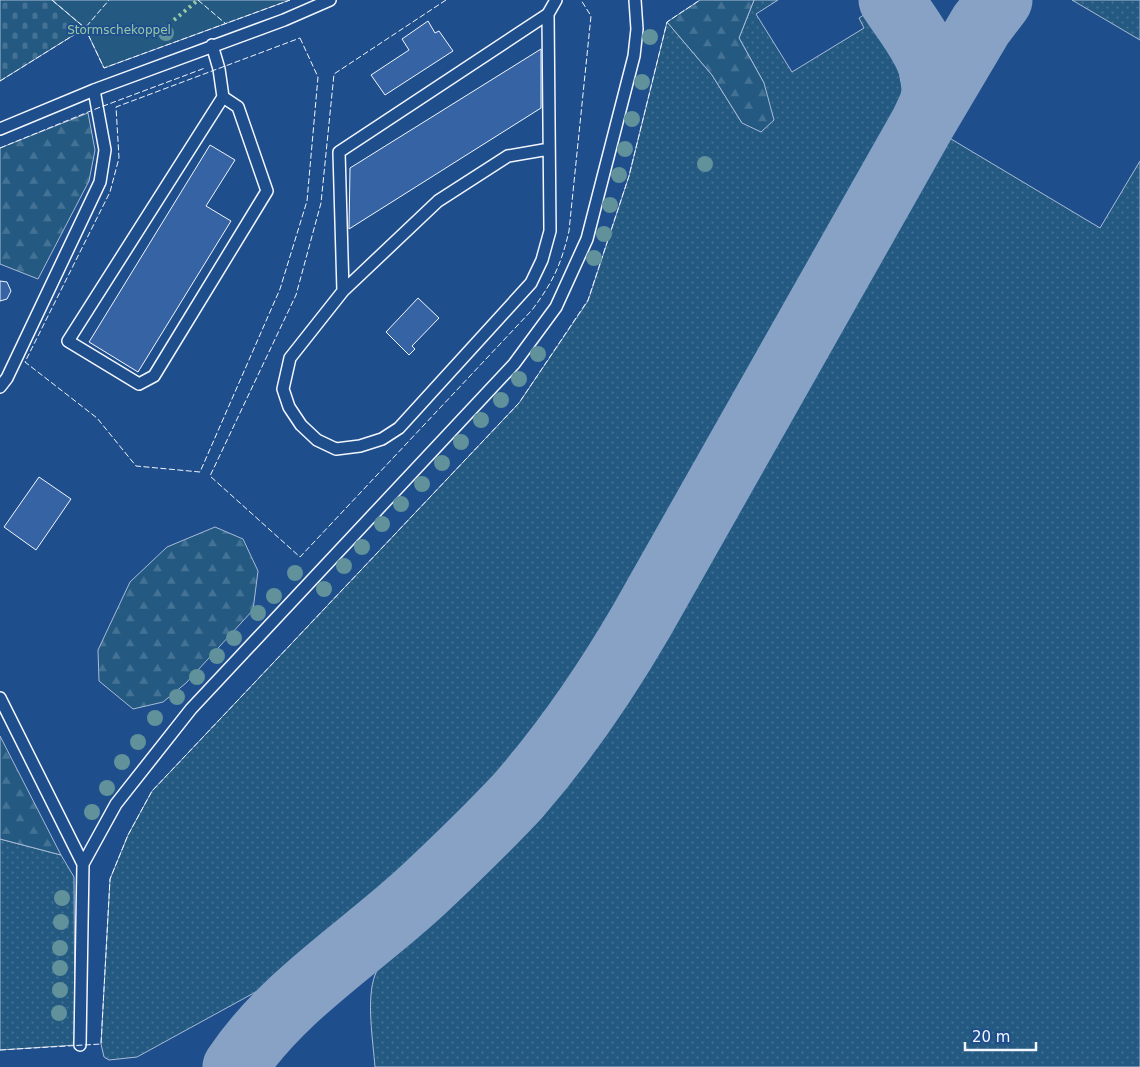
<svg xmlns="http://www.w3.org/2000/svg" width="1140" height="1067" viewBox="0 0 1140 1067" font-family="'DejaVu Sans',sans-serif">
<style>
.grass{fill:url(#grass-dots);stroke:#a8bbd7}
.forest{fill:url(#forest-firs);stroke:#a8bbd7}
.cemetery{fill:url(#cemetery-stones);stroke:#a8bbd7}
.garden{fill:#245a82;stroke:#a8bbd7}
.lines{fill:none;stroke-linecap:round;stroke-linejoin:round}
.taxiway{stroke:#88a2c6;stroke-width:65}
.building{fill:#3563a3;stroke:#f2f6ff}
.lane-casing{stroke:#f2f6ff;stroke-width:14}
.lane{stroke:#1f4e8c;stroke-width:11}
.hedge{stroke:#97c8a6;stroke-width:4;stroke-dasharray:2.5 4;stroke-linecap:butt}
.fence{stroke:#f2f6ff;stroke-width:1;stroke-dasharray:6 2.5;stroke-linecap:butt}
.tree{fill:#61919a}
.labels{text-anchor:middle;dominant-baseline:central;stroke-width:4;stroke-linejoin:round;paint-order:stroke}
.park-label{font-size:12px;fill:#97c8a6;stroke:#1f4e8c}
</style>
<defs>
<pattern id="grass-dots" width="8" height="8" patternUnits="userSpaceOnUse" patternTransform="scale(1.25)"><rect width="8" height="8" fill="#245a82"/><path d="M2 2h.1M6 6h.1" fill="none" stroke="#447295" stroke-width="1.8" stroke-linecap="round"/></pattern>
<pattern id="forest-firs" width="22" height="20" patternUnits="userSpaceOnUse" patternTransform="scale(1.25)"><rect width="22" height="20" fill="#245a82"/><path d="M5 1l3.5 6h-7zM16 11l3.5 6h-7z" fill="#447295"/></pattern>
<pattern id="cemetery-stones" width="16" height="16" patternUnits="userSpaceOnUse" patternTransform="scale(1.25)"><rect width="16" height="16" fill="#245a82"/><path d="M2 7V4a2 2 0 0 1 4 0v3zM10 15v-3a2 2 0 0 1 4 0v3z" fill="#447295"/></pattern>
</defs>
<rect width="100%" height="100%" fill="#1f4e8c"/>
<path class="grass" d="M 754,0 L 778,0 L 756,14 L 792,72 L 864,28 L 859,18 L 870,11 L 896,55 L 903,93 L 897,122 L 629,591 L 554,707 L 471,813 L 408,874 L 341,929 L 263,988 L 137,1057 L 109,1060 L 104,1057 L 101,1044 L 110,879 L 128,835 L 152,791 L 519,403 L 588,301 L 629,176 L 667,22 L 712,75 L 742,123 L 764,83 L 739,38 Z
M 1072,0 L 1140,0 L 1140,40 Z
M 946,136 L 1100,228 L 1140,161 L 1140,1067 L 375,1067 C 373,1041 366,999 375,975 C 379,964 390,953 398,945 L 503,846 L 550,792 L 636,676 Z
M 0,839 L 61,855 L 74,877 L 75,1045 L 0,1050 Z"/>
<path class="forest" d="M 700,0 L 754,0 L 739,38 L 764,83 L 774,120 L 761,132 L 742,123 L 712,75 L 667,22 Z
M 88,113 L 95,150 L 89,181 L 38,279 L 0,264 L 0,148 Z
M 215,527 L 243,539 L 258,571 L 253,610 L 186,683 L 163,702 L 133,709 L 99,681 L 98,650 L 130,582 L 167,547 Z
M 0,736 L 61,855 L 0,839 Z"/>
<path class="cemetery" d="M 0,0 L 52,0 L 85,28 L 0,81 Z"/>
<path class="garden" d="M 52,0 L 290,0 L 104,68 L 85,28 Z"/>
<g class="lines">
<path class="taxiway" d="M 891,0 C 909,28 943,65 932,102 C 930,109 926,116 923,123
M 235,1067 C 284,994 361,948 424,889 C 456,859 488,828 518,796 C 565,742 606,682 642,620 L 923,123 L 981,25 L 1000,0"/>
</g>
<path class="building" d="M 428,21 L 435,33 L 439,31 L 453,51 L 385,95 L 371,75 L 409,50 L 402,39 Z
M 541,49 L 541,108 L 349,229 L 350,168 Z
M 210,145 L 235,160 L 206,206 L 231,221 L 138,372 L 89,342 Z
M 0,281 L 7,282 L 11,291 L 7,299 L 0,301 Z
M 418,298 L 439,318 L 412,346 L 415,349 L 409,355 L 386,332 Z
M 39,477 L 71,499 L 36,550 L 4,527 Z"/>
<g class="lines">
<g class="lane-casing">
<path id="lane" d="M 548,14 L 550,231 L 542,260 L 531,283 L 399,428 L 382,439 L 360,446 L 336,449 L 317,440 L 301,425 L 289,407 L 283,389 L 290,358 L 343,291 L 339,152 L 548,14 L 556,0
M 212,45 L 219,69 L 223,97 L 68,341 L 139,384 L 154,376 L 267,191 L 238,107 L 223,97
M 0,129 L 94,90 L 284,20 L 330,0
M 343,291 L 438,201 L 508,156 L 549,149
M 0,387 L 7,378 L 100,182 L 105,150 L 94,90
M 0,698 L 83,864
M 80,1045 L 83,864 L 116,804 L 191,709 L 514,364 L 556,307 L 587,239 L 634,56 L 637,29 L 635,0"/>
</g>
<use href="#lane" class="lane"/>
<path class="hedge" d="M 174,20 L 198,0"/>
<path class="fence" d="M 52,0 L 85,28 L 104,68 L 290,0
M 198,0 L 226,24
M 446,0 L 334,74 L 321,203 L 296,295 L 210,476 L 300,557 L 532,310 C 553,282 561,265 569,231 L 591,16 L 581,0
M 300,38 L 318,77 L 307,201 L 280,289 L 200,472 L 136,466 L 97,418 L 25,362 L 110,192 L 119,158 L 116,107 Z
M 0,81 L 85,28 L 109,0
M 0,148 L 98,108 L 205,68
M 0,1050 L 101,1044 L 110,879 L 128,835 L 152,791 L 519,403 L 588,300 L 629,176 L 667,22 L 700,0"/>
</g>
<g class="tree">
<circle cx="166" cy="33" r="8"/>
<circle cx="650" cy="37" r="8"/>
<circle cx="642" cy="82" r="8"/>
<circle cx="632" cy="119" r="8"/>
<circle cx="625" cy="149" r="8"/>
<circle cx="705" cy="164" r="8"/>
<circle cx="619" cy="175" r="8"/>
<circle cx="610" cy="205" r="8"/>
<circle cx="604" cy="234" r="8"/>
<circle cx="594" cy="258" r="8"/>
<circle cx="538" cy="354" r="8"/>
<circle cx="519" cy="379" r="8"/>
<circle cx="501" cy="400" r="8"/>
<circle cx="481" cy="420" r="8"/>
<circle cx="461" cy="442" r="8"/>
<circle cx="442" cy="463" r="8"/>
<circle cx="422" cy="484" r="8"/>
<circle cx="401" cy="504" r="8"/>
<circle cx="382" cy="524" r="8"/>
<circle cx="362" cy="547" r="8"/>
<circle cx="344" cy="566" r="8"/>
<circle cx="295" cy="573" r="8"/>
<circle cx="324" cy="589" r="8"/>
<circle cx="274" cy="596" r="8"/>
<circle cx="258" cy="613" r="8"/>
<circle cx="234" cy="638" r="8"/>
<circle cx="217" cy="656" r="8"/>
<circle cx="197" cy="677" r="8"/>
<circle cx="177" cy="697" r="8"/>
<circle cx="155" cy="718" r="8"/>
<circle cx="138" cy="742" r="8"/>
<circle cx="122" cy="762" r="8"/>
<circle cx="107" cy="788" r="8"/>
<circle cx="92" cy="812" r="8"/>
<circle cx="62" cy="898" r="8"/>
<circle cx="61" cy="922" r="8"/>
<circle cx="60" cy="948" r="8"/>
<circle cx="60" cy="968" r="8"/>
<circle cx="60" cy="990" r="8"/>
<circle cx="59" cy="1013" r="8"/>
</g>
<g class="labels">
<g class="park-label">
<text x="119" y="30">Stormschekoppel</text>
</g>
</g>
<path d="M965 1042v8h71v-8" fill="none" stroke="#f2f6ff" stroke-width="2.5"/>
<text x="972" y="1042" font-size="15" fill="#f2f6ff" stroke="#1f4e8c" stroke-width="4" paint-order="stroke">20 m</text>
</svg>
